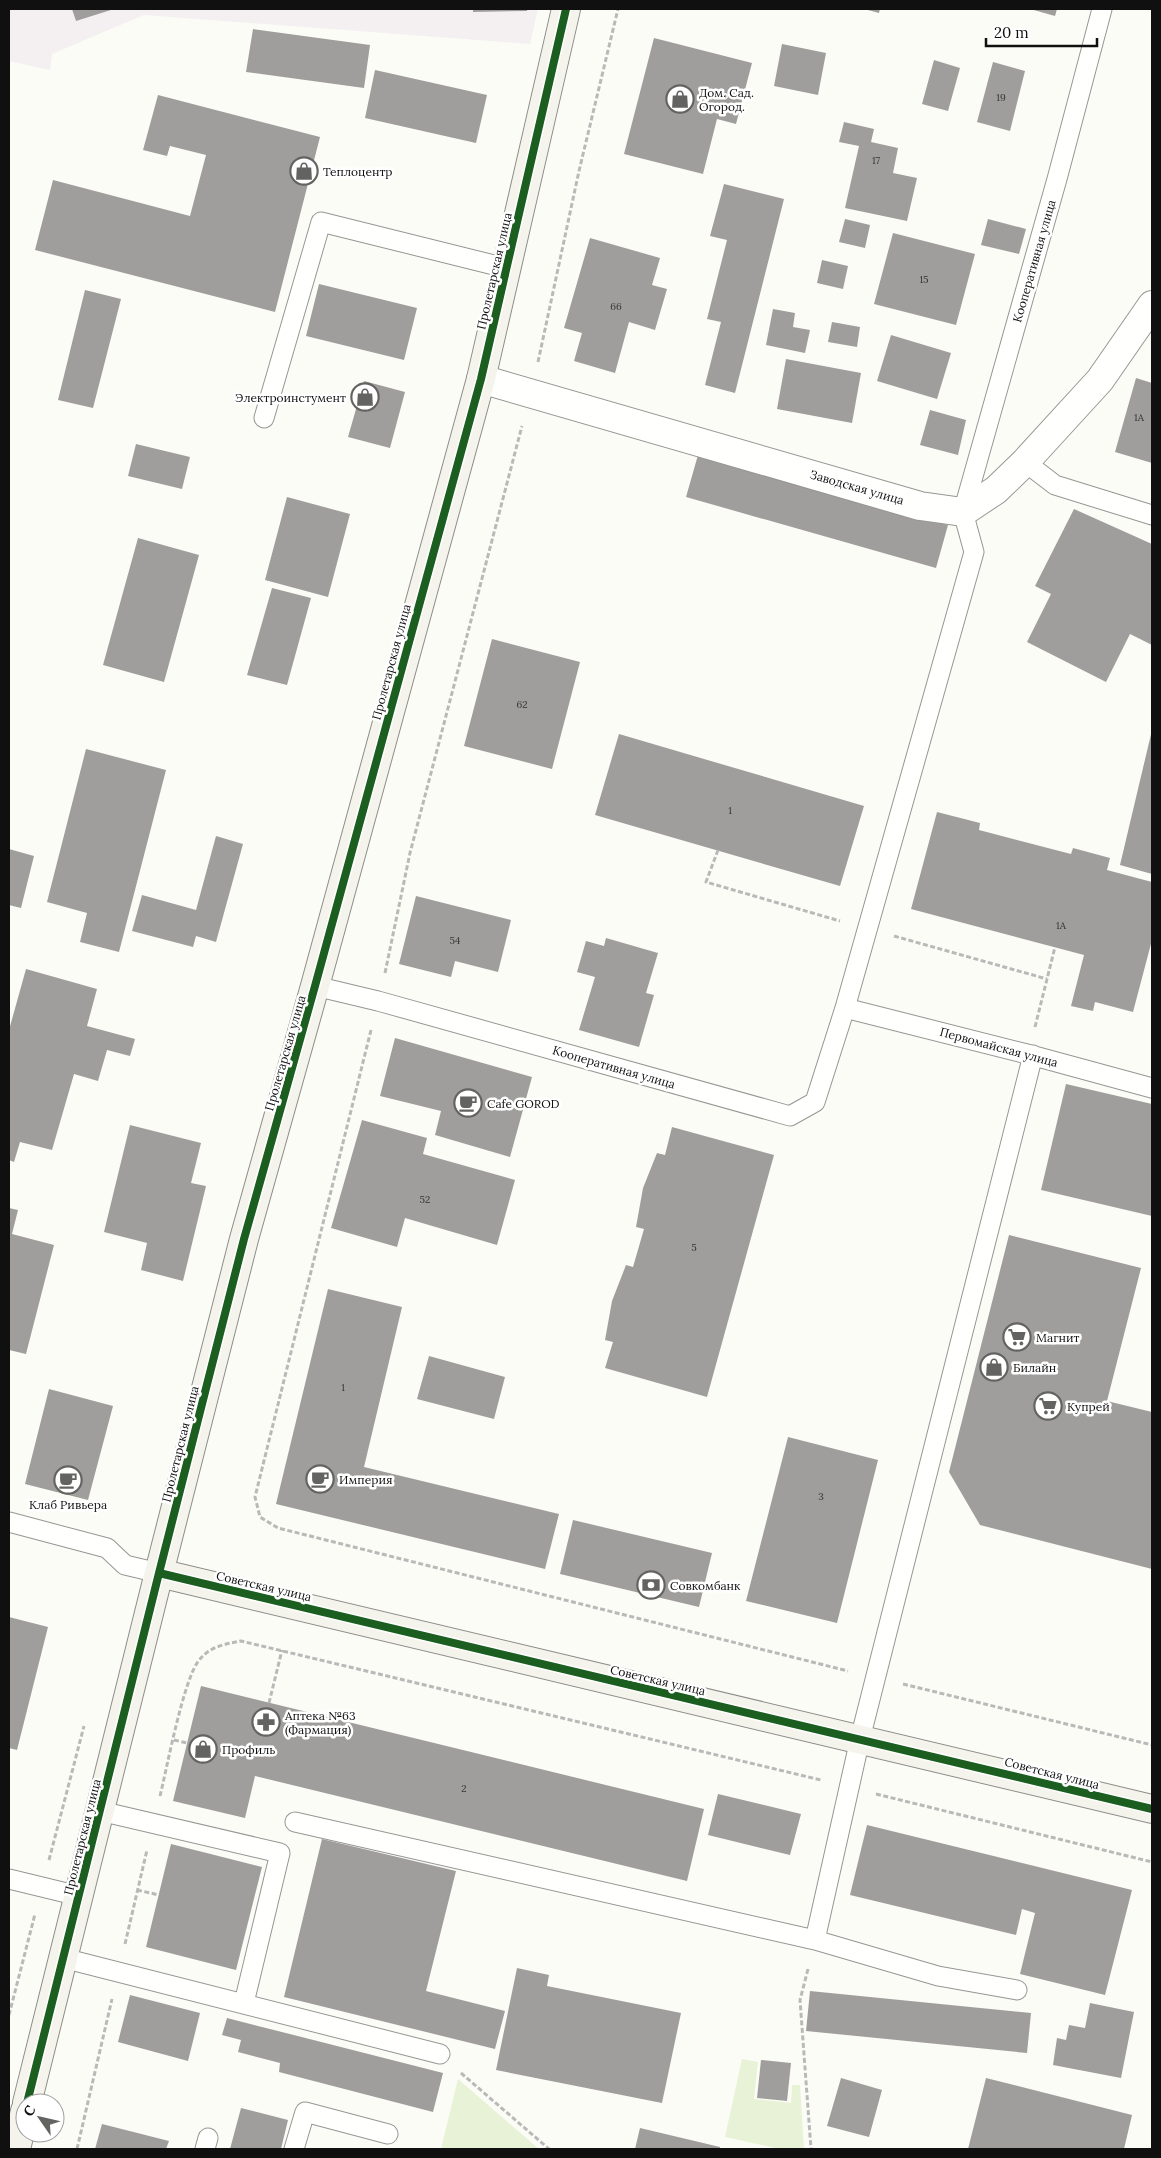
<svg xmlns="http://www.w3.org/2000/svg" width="1161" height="2158" viewBox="0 0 1161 2158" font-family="Lora,serif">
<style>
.industrial{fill:#f4f0f2}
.green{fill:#e7f2d7}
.building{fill:#a09e9c}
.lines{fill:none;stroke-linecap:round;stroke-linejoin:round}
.lane-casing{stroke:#969694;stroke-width:21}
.street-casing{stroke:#969694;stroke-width:30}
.secondary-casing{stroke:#8d8d8b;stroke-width:30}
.path{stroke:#b9b9b8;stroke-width:3;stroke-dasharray:5 2.5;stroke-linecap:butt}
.lane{stroke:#fffffe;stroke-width:19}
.street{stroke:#fffffe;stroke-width:28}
.secondary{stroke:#f5f4ec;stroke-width:28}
.cycleway-casing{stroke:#fff;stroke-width:11}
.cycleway{stroke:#1b5e20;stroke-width:8}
.labels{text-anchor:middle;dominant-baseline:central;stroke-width:5;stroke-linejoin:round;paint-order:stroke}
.number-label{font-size:10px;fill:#343433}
.poi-label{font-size:12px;fill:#101010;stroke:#fff;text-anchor:start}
.street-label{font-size:12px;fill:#101010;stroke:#fff}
</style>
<rect width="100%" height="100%" fill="#fcfcf7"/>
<path class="industrial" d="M 9,9 L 538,9 L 530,44 L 144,15 L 52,54 L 50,70 L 9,61 Z"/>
<path class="green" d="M 742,2059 L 758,2062 L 754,2099 L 791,2103 L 792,2085 L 800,2085 L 804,2149 L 780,2149 L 725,2137 Z
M 458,2079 L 539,2149 L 441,2149 Z"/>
<path class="building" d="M 72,9 L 114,9 L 76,21 Z
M 473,9 L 527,9 L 527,11 L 473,12 Z
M 864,9 L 880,9 L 879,13 Z
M 1030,9 L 1057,9 L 1055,16 Z
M 253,29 L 370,45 L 364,88 L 246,72 Z
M 654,38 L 752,63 L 736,124 L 717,119 L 703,174 L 624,154 Z
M 782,44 L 826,53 L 818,95 L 774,86 Z
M 934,60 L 960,68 L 948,111 L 922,104 Z
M 993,62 L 1025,71 L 1010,131 L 977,122 Z
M 375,70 L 487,95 L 476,143 L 365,118 Z
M 158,95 L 320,137 L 275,312 L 35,250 L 53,180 L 190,216 L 206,155 L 170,146 L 167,156 L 143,150 Z
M 844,122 L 874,129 L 871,142 L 898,148 L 893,173 L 917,178 L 907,221 L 845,208 L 859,146 L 839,142 Z
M 724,184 L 784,199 L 735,393 L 705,385 L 721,322 L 707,319 L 727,240 L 710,236 Z
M 845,219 L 870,225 L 865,248 L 839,242 Z
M 988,219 L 1026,229 L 1019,254 L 981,245 Z
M 893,233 L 975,254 L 956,325 L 874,304 Z
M 590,238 L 660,258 L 652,285 L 667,289 L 655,330 L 629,322 L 615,373 L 574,361 L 582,333 L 564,328 Z
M 822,260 L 848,266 L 843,289 L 817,283 Z
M 319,284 L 417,308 L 404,360 L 306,336 Z
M 85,290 L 121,299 L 93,408 L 58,400 Z
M 773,309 L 795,313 L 793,327 L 810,330 L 805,353 L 766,345 Z
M 832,322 L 860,327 L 857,347 L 828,342 Z
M 891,335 L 951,353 L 937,399 L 877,381 Z
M 786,359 L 861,373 L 852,423 L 777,409 Z
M 1136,378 L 1152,383 L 1152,463 L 1115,452 Z
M 364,381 L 405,392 L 390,448 L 348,437 Z
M 930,410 L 966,420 L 958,455 L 920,445 Z
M 136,444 L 190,457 L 182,489 L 128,476 Z
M 698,455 L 948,525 L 936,568 L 686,497 Z
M 287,497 L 350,514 L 328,597 L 265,580 Z
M 1074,509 L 1152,544 L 1152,645 L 1130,634 L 1106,682 L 1027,642 L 1051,594 L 1035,586 Z
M 138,538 L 199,555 L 164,682 L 103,665 Z
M 272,588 L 311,598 L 287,685 L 247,675 Z
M 492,639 L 580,662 L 552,769 L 464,746 Z
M 1152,730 L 1152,874 L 1120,865 Z
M 619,734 L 864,806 L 840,886 L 595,815 Z
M 86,749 L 166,770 L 119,952 L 80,942 L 87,913 L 47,902 Z
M 937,812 L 980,823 L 979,830 L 1071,854 L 1073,848 L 1110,858 L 1107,870 L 1152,882 L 1152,940 L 1133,1012 L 1095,1002 L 1093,1011 L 1071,1006 L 1084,955 L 911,909 Z
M 216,836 L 243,844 L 216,942 L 196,936 L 193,947 L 132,931 L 142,895 L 196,910 Z
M 9,849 L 34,856 L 21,908 L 9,905 Z
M 416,896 L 511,920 L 498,972 L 455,961 L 451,977 L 399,964 Z
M 606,938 L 658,953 L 646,993 L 654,995 L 639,1047 L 579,1030 L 595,977 L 577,972 L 586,941 L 604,946 Z
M 26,969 L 97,989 L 87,1026 L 135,1039 L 130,1056 L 107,1050 L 98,1081 L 74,1074 L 52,1150 L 20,1142 L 14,1162 L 9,1160 L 9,1030 Z
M 395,1038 L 532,1077 L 510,1157 L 435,1135 L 441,1111 L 380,1096 Z
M 1066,1084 L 1152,1104 L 1152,1216 L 1041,1190 Z
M 362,1120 L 427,1138 L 423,1154 L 515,1180 L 497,1245 L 405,1218 L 397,1247 L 331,1228 Z
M 130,1125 L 201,1143 L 191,1183 L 206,1186 L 183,1281 L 141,1270 L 147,1243 L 104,1232 Z
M 672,1127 L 774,1155 L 707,1397 L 605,1368 L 613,1342 L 605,1340 L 612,1301 L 626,1265 L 633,1267 L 644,1229 L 636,1227 L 643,1188 L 657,1153 L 665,1155 Z
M 9,1208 L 18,1210 L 12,1234 L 54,1245 L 26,1354 L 9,1350 Z
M 1009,1235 L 1141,1268 L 1107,1401 L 1152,1412 L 1152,1569 L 980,1525 L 949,1472 Z
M 328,1289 L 402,1307 L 364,1467 L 559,1514 L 545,1569 L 276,1504 Z
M 429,1356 L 505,1377 L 494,1419 L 417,1399 Z
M 49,1389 L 113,1406 L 88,1500 L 25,1484 Z
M 788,1437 L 878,1460 L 837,1623 L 746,1601 Z
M 573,1520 L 712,1553 L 699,1607 L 560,1574 Z
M 9,1617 L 48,1627 L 17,1750 L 9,1748 Z
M 201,1686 L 704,1809 L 687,1881 L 255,1776 L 245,1818 L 173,1801 Z
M 718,1794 L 801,1814 L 790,1855 L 708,1835 Z
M 867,1825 L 1132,1890 L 1105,1995 L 1020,1974 L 1035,1913 L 1022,1909 L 1016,1935 L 850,1895 Z
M 322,1839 L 456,1871 L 426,1991 L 505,2011 L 495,2049 L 284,1997 Z
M 171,1844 L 262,1867 L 236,1970 L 146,1947 Z
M 517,1968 L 549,1975 L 547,1986 L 681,2013 L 662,2103 L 496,2070 Z
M 810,1991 L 1031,2013 L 1027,2053 L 806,2031 Z
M 130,1995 L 200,2013 L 188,2061 L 118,2042 Z
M 1090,2003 L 1134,2012 L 1121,2078 L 1053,2065 L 1057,2038 L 1066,2040 L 1069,2025 L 1085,2028 Z
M 227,2018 L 443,2073 L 433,2112 L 279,2072 L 280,2063 L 238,2052 L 241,2040 L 222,2035 Z
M 761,2060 L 791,2063 L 787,2101 L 757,2098 Z
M 841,2078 L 882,2090 L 869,2137 L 827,2126 Z
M 986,2078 L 1132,2115 L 1124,2149 L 968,2149 Z
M 241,2108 L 288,2120 L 281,2149 L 230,2149 Z
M 102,2124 L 169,2141 L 166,2149 L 95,2149 Z
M 640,2128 L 720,2147 L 720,2149 L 635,2149 Z"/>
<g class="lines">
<g class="lane-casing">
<path id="lane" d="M 264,418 L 321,222 L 506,268
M 1025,462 L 1055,485 L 1152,515
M 315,986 L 378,1001 L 790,1116 L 815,1102 L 845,1008 L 974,552 L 963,512 L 1057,179 L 1102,9
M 845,1008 L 1027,1054 L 1152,1088
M 9,1522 L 107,1548 L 125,1565 L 159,1573
M 100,1811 L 280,1853 L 244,2003
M 295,1822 L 815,1940 L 938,1976 L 1017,1990
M 9,1879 L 79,1896
M 815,1940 L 860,1739 L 1033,1055
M 63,1958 L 440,2054
M 205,2149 L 208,2138
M 294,2149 L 305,2112 L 388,2134"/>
</g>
<g class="street-casing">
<path id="street" d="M 481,379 L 920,506 L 963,512 L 996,490 L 1025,462 L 1100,380 L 1152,305"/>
</g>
<g class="secondary-casing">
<path id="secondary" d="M 159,1573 L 1152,1809
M 27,2103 L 159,1573 L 244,1239 L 315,986 L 481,379 L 566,9
M 16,2149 L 25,2111"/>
</g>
<path class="path" d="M 538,362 L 579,171 L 618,9
M 718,850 L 706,882 L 840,921
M 894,936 L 1047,979
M 385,973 L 410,853 L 522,426
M 1035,1027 L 1055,947
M 371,1030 L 255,1497 L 260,1517 L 278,1528 L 848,1671
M 903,1684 L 1152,1745
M 269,1703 L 282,1650
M 174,1740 L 187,1743
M 876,1794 L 1152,1862
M 160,1796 C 167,1768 184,1676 200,1659 C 211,1646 226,1644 241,1641 L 821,1780
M 49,1860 L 84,1726
M 137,1890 L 159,1895
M 125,1944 L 147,1850
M 808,1969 L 800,2000 L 811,2149
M 9,2015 L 35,1914
M 461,2073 L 549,2149
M 77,2149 L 112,1999"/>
<use href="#lane" class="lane"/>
<use href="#street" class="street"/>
<use href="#secondary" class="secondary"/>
<g class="cycleway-casing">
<path id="cycleway" d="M 159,1573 L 1152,1809
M 27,2103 L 159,1573 L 244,1239 L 315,986 L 481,379 L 566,9"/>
</g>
<use href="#cycleway" class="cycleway"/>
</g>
<defs>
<g id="shop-ring" transform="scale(1.4375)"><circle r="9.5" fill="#fff" stroke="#636361" stroke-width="1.5"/><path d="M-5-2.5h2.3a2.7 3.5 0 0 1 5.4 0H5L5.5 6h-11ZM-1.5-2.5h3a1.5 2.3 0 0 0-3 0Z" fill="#636361"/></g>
<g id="cafe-ring" transform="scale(1.4375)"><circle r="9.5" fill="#fff" stroke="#636361" stroke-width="1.5"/><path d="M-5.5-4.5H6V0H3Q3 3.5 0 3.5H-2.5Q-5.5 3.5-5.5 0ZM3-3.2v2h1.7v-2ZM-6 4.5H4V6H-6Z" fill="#636361"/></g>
<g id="supermarket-ring" transform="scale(1.4375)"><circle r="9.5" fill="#fff" stroke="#636361" stroke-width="1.5"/><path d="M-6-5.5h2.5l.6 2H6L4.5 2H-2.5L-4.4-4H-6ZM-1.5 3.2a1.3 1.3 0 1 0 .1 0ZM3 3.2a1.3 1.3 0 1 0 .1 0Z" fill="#636361"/></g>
<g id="bank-ring" transform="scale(1.4375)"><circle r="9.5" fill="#fff" stroke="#636361" stroke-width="1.5"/><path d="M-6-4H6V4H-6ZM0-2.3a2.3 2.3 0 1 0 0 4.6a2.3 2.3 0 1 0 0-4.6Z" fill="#636361"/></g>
<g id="pharmacy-ring" transform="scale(1.4375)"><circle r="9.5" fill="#fff" stroke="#636361" stroke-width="1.5"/><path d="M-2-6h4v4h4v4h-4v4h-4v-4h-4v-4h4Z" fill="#636361"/></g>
</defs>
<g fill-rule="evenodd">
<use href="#shop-ring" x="680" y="99"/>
<use href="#shop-ring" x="304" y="171"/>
<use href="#shop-ring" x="365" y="397"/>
<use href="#cafe-ring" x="468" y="1103"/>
<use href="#supermarket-ring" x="1017" y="1337"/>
<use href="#shop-ring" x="994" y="1367"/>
<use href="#supermarket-ring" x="1048" y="1406"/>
<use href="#cafe-ring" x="320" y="1479"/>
<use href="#cafe-ring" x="68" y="1480"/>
<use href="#bank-ring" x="651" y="1585"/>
<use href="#pharmacy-ring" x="266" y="1722"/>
<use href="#shop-ring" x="203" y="1749"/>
</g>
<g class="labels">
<g class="number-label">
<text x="1001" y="97">19</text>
<text x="876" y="160">17</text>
<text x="924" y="279">15</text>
<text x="616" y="306">66</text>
<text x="1139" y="417">1А</text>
<text x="522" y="704">62</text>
<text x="730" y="810">1</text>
<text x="1061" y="925">1А</text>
<text x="455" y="940">54</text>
<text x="425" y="1199">52</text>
<text x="694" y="1247">5</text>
<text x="343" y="1387">1</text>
<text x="821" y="1496">3</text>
<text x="464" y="1788">2</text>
</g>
<g class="poi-label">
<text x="699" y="92">Дом. Сад.<tspan x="699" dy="14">Огород.</tspan></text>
<text x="323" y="171">Теплоцентр</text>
<text x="346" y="397" text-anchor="end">Электроинстумент</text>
<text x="487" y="1103">Cafe GOROD</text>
<text x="1036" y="1337">Магнит</text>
<text x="1013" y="1367">Билайн</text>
<text x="1067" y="1406">Купрей</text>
<text x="339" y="1479">Империя</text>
<text x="68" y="1504" text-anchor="middle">Клаб Ривьера</text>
<text x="670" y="1585">Совкомбанк</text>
<text x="285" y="1715">Аптека №63<tspan x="285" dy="14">(Фармация)</tspan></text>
<text x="222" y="1749">Профиль</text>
</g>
<g class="street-label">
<text transform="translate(1034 261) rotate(-74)">Кооперативная улица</text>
<text transform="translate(494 271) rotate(-77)">Пролетарская улица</text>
<text transform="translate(857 487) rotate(16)">Заводская улица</text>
<text transform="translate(391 662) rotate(-75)">Пролетарская улица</text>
<text transform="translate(999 1047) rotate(15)">Первомайская улица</text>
<text transform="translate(285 1053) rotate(-74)">Пролетарская улица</text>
<text transform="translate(614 1067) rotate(16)">Кооперативная улица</text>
<text transform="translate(180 1444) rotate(-76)">Пролетарская улица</text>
<text transform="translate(264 1586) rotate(13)">Советская улица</text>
<text transform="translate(658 1680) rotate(13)">Советская улица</text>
<text transform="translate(1052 1773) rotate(14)">Советская улица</text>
<text transform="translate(82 1837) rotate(-76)">Пролетарская улица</text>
</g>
</g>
<rect width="1161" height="2158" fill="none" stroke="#101010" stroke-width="20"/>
<g transform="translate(40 2118) rotate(304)"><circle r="24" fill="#ffffff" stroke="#9f9f9f"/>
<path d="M0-4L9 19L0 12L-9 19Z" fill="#636361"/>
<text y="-8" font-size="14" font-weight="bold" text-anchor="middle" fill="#101010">С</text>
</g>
<path d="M986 38v8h111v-8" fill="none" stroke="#101010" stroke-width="2.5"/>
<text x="994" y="38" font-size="15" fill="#101010" stroke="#ffffff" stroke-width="4" paint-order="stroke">20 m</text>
</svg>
